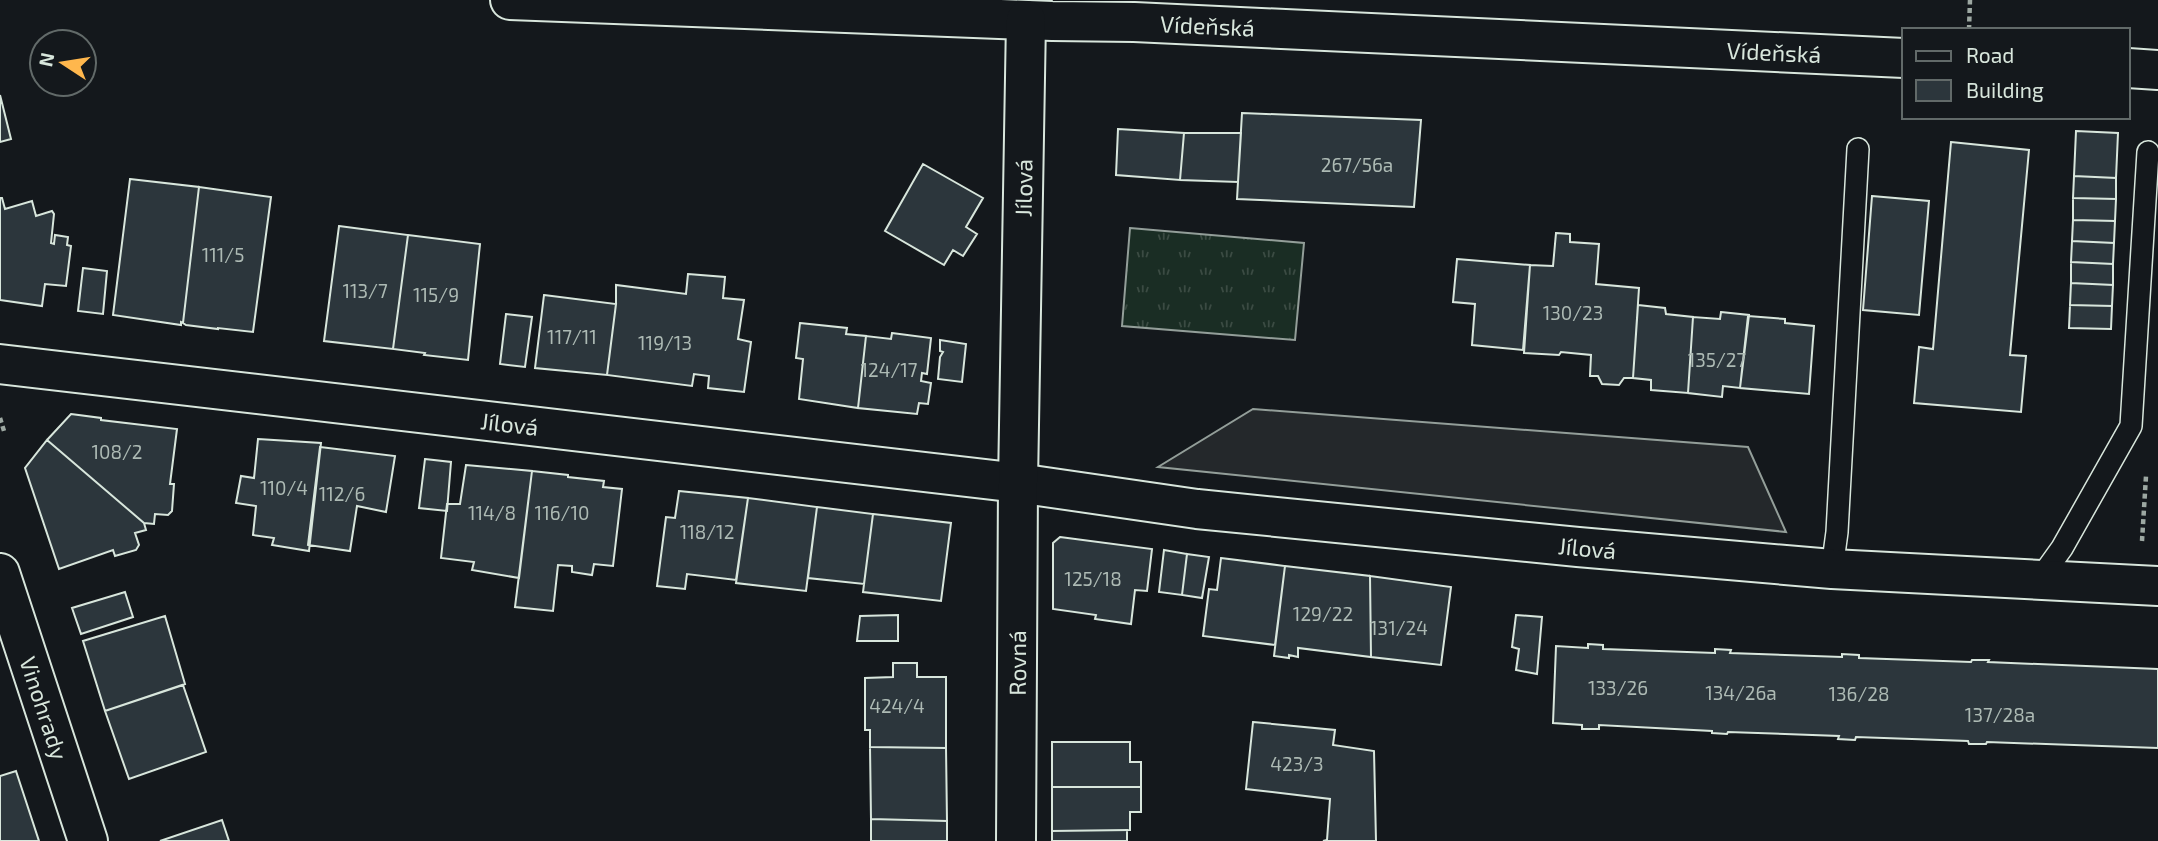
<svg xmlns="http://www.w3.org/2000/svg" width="2158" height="841" viewBox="0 0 2158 841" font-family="'Exo 2',sans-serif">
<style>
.grass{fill:url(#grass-tufts);stroke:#939e99;stroke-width:2}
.parking{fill:#24282b;stroke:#939e99;stroke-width:2}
.building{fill:#2c363c;stroke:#d8e6dc;stroke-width:2}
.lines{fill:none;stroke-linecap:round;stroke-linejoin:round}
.lane-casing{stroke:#d8e6dc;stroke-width:24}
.street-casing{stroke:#d8e6dc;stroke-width:42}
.path{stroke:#9da8a2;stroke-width:4.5;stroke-dasharray:5 3.5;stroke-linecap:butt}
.lane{stroke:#14181c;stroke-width:21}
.street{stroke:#14181c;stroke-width:38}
.labels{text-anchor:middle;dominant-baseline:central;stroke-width:5;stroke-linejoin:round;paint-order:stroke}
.number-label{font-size:19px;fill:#adbab4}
.street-label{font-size:23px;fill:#d8e6dc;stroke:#14181c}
</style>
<defs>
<pattern id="grass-tufts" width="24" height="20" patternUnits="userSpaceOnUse" patternTransform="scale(1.75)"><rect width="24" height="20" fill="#1a2d24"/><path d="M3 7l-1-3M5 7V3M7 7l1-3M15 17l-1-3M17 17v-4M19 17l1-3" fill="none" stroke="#3b4b43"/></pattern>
</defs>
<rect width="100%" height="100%" fill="#14181c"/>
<path class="grass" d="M 1130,228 L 1304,243 L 1295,340 L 1122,326 Z"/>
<path class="parking" d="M 1253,409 L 1748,447 L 1786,532 L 1158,467 Z"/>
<path class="building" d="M 0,95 L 11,139 L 0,142 Z
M 1242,113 L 1421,120 L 1414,207 L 1237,199 Z
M 1118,129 L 1184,133 L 1180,180 L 1116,175 Z
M 2076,131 L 2118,133 L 2116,178 L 2074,176 Z
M 1184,133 L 1241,133 L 1238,182 L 1180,180 Z
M 1951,142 L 2029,150 L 2010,355 L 2026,356 L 2021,412 L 1914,403 L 1919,347 L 1933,349 Z
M 923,164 L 983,198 L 966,227 L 977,234 L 963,256 L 953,250 L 944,265 L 885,231 Z
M 2074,176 L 2116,178 L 2116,199 L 2073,198 Z
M 130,179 L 199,187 L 183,323 L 181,322 L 181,325 L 113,315 Z
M 199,187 L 271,197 L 253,332 L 218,328 L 218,329 L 186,325 L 183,323 Z
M 1872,196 L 1929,201 L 1919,315 L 1863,310 Z
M 0,198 L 2,198 L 5,209 L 32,201 L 36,216 L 52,211 L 54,214 L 51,243 L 54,244 L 55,235 L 68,237 L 67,245 L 71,246 L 66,286 L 45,284 L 42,306 L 0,300 Z
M 2073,198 L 2116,199 L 2115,221 L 2073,220 Z
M 2073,220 L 2115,221 L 2114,243 L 2072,241 Z
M 339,226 L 408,235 L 393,349 L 324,341 Z
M 1556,233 L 1570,234 L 1570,242 L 1599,244 L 1596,284 L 1639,288 L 1633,378 L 1624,378 L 1619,385 L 1602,384 L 1598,376 L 1590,376 L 1591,355 L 1561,352 L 1559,355 L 1524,353 L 1530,265 L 1553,266 Z
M 408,235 L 480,244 L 468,360 L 424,355 L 425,353 L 393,349 Z
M 2072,241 L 2114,243 L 2113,264 L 2071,262 Z
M 1457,259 L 1530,265 L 1523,350 L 1472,345 L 1475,304 L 1453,302 Z
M 2071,262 L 2113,264 L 2113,285 L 2071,283 Z
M 83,268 L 107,271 L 103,314 L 78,311 Z
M 688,274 L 725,277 L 723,298 L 744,300 L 738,339 L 751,342 L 744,392 L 708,388 L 709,376 L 694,374 L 692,386 L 607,375 L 616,304 L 616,285 L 686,294 Z
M 2071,283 L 2113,285 L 2112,306 L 2070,305 Z
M 544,295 L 616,304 L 607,375 L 535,368 Z
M 1638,305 L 1665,308 L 1666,314 L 1693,317 L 1688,393 L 1651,390 L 1651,380 L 1633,378 Z
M 2070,305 L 2112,306 L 2111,329 L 2069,328 Z
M 1721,312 L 1749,315 L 1740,388 L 1723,386 L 1722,397 L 1688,393 L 1693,317 L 1720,319 Z
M 506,314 L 532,317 L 525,367 L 500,364 Z
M 1748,316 L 1785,319 L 1785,323 L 1814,326 L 1809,394 L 1740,388 Z
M 800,323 L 847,328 L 846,334 L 866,336 L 858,408 L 799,399 L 803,359 L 796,358 Z
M 892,333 L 931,338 L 927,374 L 922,373 L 921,381 L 931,383 L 928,404 L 919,403 L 917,414 L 858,408 L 866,336 L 891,339 Z
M 940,340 L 966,344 L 962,382 L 938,379 L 940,357 L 943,352 L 940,351 Z
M 71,414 L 101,418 L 101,420 L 177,429 L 170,484 L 174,484 L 172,511 L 168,515 L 155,514 L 154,524 L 144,523 L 47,440 Z
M 258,439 L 321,443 L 309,551 L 272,545 L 274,538 L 253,535 L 256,506 L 236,503 L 241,476 L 254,478 Z
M 47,440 L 144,523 L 146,530 L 135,533 L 139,545 L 136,550 L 115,556 L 113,550 L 59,569 L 25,468 Z
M 320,447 L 395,456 L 386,512 L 357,506 L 350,551 L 308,545 Z
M 425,459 L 451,462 L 447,511 L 419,508 Z
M 466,465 L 532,471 L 519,578 L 472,570 L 474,562 L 441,558 L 447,504 L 460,504 Z
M 532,471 L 568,475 L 568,477 L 604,481 L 603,487 L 622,489 L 613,566 L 594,564 L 592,575 L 572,572 L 572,566 L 558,565 L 553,611 L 515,607 Z
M 679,491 L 748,498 L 736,580 L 687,574 L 685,589 L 657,586 L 666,517 L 675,518 Z
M 748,498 L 817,507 L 806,591 L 736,583 Z
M 817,507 L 873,514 L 864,584 L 808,578 Z
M 873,514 L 951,523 L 941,601 L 863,592 Z
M 1060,537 L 1152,549 L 1147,591 L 1135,590 L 1131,624 L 1095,619 L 1096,615 L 1053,609 L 1053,543 Z
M 1164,550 L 1187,554 L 1182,595 L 1159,592 Z
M 1187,554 L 1209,557 L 1202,598 L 1182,595 Z
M 1221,558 L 1285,566 L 1275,645 L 1203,636 L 1209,589 L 1217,590 Z
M 1285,566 L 1370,576 L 1371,657 L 1298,648 L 1298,657 L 1289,655 L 1289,658 L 1274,656 Z
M 1370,576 L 1451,587 L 1441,665 L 1371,657 Z
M 125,592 L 133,617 L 81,634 L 72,608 Z
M 898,615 L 898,641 L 857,641 L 860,616 Z
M 1516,615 L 1542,617 L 1537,674 L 1516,670 L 1519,649 L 1512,647 Z
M 165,616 L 185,684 L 105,711 L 83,641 Z
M 1588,644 L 1603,645 L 1603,649 L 1715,653 L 1715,649 L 1731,650 L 1730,653 L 1842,657 L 1842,654 L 1859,655 L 1859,658 L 1971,662 L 1972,660 L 1989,660 L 1988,662 L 2158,669 L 2158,748 L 1987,742 L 1986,744 L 1969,744 L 1968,741 L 1856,737 L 1855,740 L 1838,739 L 1839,736 L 1728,732 L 1727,734 L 1712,733 L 1712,731 L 1599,725 L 1599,729 L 1582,729 L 1582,725 L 1553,723 L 1556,646 L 1588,648 Z
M 893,663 L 917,663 L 917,677 L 946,677 L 946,748 L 870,747 L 870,730 L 865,730 L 865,678 L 893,677 Z
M 183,685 L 206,752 L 129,779 L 105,711 Z
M 1253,722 L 1335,730 L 1333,745 L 1374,751 L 1376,841 L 1323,841 L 1327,840 L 1330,799 L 1246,789 Z
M 1052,742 L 1130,742 L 1130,762 L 1141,762 L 1141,787 L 1052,787 Z
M 870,747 L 946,748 L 947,821 L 871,819 Z
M 16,771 L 39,841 L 0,841 L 0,776 Z
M 1052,787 L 1141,787 L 1141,812 L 1130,812 L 1130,830 L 1052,831 Z
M 871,819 L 947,821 L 947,841 L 871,841 Z
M 222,820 L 229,841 L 160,841 Z
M 1127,830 L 1127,841 L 1052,841 L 1052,831 Z"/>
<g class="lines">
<g class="lane-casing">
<path id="lane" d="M 1832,569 L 1837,532 L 1858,149
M 2039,580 L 2062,548 L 2131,426 L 2148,152"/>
</g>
<g class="street-casing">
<g id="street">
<path id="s1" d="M 510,0 L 1052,21 L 1134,22 L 1904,58"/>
<path d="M 2128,68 L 2158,70"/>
<path id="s2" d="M 0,364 L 1018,483 L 1197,509 L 1578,547 L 1832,569 L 2158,586"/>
<path id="s3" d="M 0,573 L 88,841"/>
<path id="s4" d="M 1016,841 L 1018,483 L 1026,20"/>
</g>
</g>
<path class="path" d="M 1969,30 L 1970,0
M 0,418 L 4,431
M 2142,541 L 2146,476"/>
<use href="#lane" class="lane"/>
<use href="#street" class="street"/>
</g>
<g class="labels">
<g class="number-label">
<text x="1357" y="164">267/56a</text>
<text x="223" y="254">111/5</text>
<text x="365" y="290">113/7</text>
<text x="436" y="294">115/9</text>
<text x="1573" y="312">130/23</text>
<text x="572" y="336">117/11</text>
<text x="665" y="342">119/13</text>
<text x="1717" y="359">135/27</text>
<text x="889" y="369">124/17</text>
<text x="117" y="451">108/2</text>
<text x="284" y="487">110/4</text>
<text x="342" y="493">112/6</text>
<text x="492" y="512">114/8</text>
<text x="562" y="512">116/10</text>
<text x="707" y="531">118/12</text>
<text x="1093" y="578">125/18</text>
<text x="1323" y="613">129/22</text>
<text x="1399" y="627">131/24</text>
<text x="1618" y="687">133/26</text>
<text x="1741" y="692">134/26a</text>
<text x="1859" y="693">136/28</text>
<text x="897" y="705">424/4</text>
<text x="2000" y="714">137/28a</text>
<text x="1297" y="763">423/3</text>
</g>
<g class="street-label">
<text stroke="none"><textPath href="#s1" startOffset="698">Vídeňská</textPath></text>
<text stroke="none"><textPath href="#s1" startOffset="1265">Vídeňská</textPath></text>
<text stroke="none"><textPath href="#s4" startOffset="653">Jílová</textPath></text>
<text stroke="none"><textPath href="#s2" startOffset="513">Jílová</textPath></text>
<text stroke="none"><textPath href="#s2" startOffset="1598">Jílová</textPath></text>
<text stroke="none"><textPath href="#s4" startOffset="178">Rovná</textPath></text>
<text stroke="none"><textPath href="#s3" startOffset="142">Vinohrady</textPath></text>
</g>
</g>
<rect x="1902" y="28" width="228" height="91" fill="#14181c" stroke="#626a69" stroke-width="2"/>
<rect x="1916" y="51" width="35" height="10" fill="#14181c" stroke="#626a69" stroke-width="2"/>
<text x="1966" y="63" font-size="21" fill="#d8e6dc">Road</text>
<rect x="1916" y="80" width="35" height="21" fill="#2c363c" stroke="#626a69" stroke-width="2"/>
<text x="1966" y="98" font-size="21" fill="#d8e6dc">Building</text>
<g transform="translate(63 63) rotate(282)"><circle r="33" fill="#14181c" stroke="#626a69" stroke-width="2"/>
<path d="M0-5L12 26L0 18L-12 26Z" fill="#ffb74d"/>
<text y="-10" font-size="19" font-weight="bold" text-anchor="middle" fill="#d8e6dc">N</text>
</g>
</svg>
